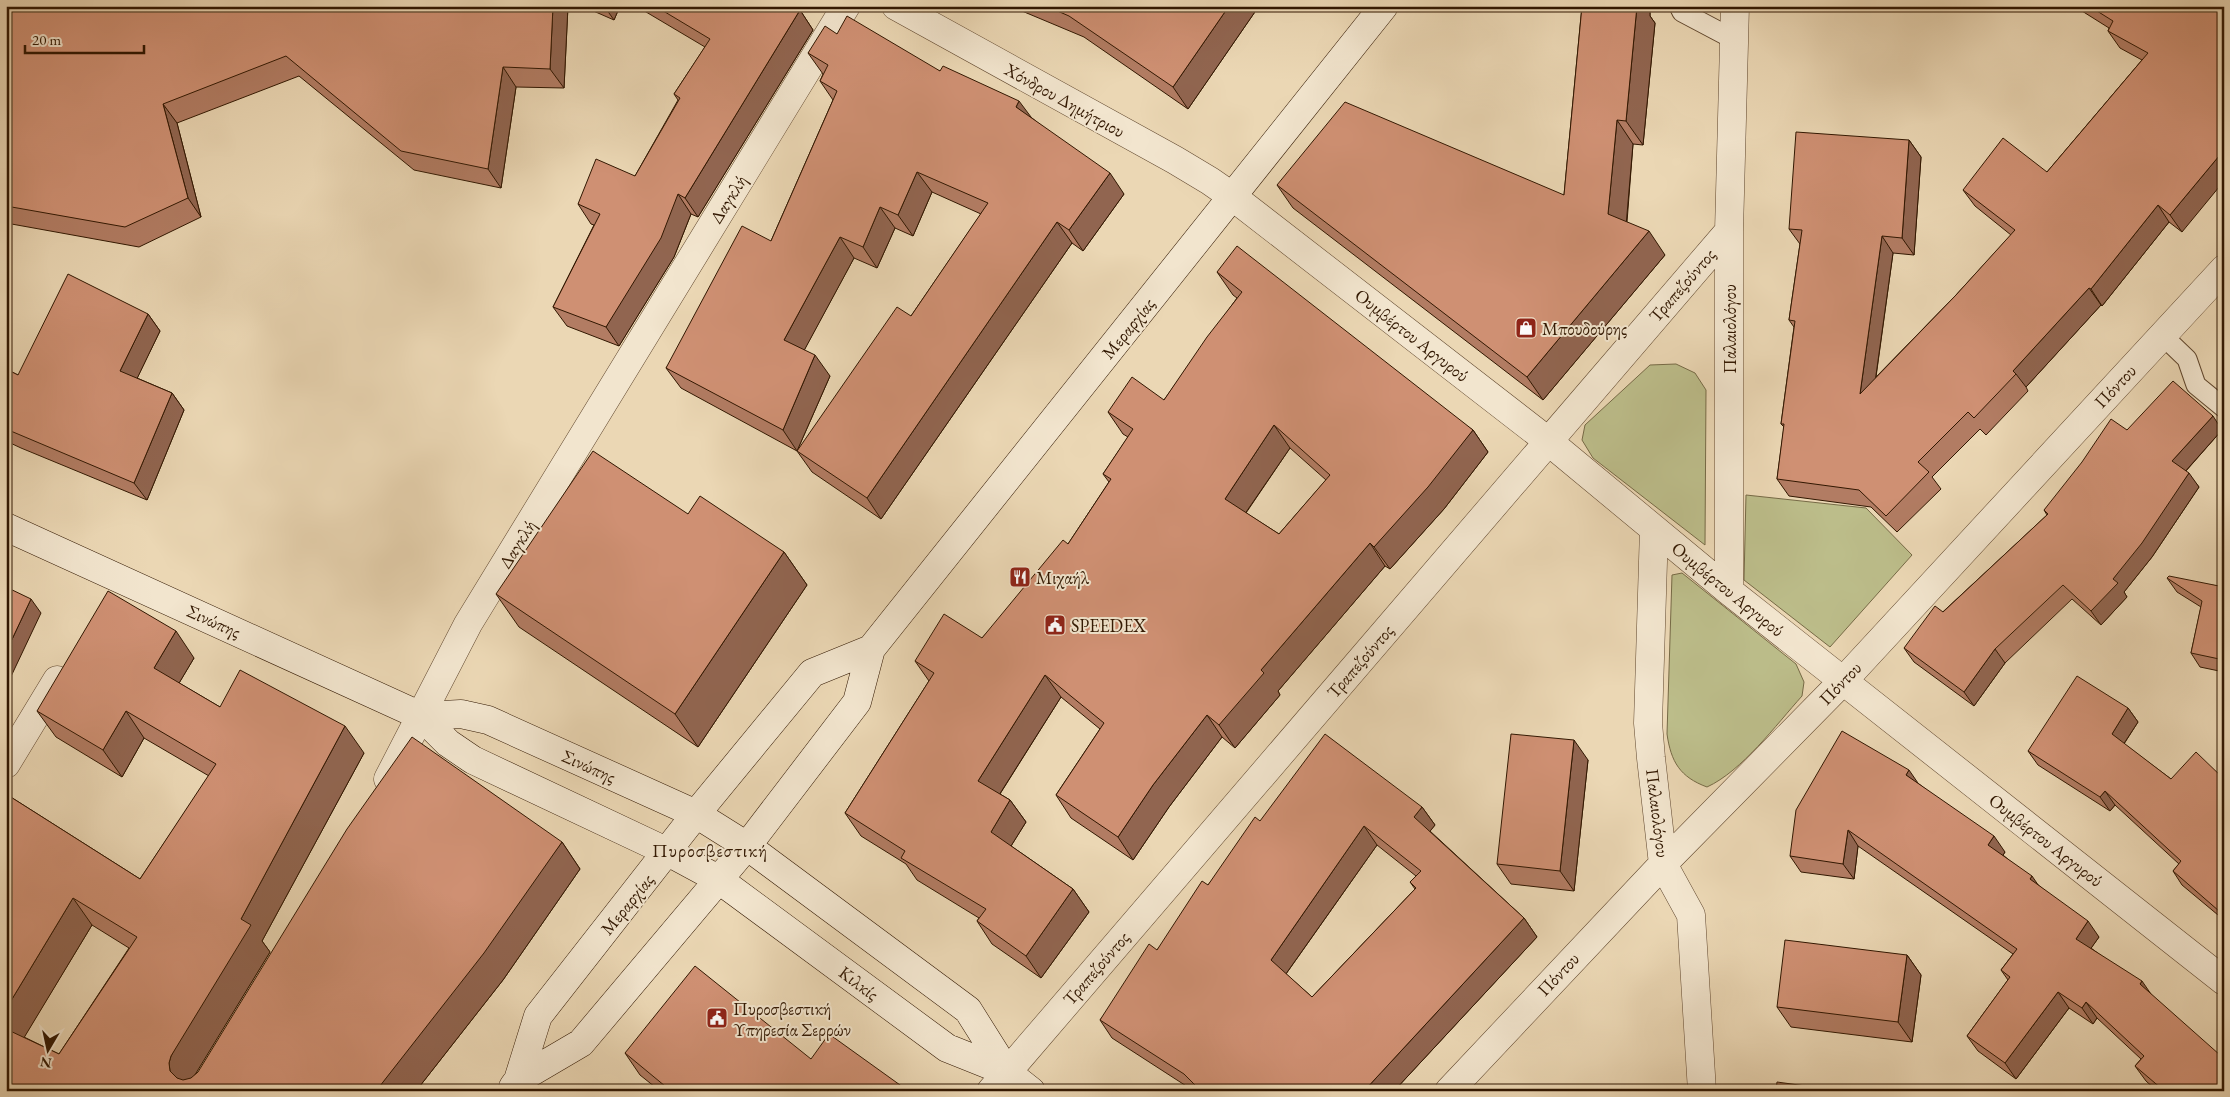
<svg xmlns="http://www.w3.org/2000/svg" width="2230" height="1097" viewBox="0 0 2230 1097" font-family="'EB Garamond',serif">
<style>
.green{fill:#bcbd8a;stroke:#766a46}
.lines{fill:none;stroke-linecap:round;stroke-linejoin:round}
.service-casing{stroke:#60472e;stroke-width:21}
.minor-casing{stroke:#60472e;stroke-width:29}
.secondary-casing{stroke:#311701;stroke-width:29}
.service{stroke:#f2e5ce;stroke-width:19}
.minor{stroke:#f2e5ce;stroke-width:28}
.secondary{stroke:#f2e5ce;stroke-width:28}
.wall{fill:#b27c63;stroke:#311701;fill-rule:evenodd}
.shaded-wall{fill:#916550;stroke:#311701}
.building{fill:#cf9073;stroke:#311701;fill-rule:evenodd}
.labels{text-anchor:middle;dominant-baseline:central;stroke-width:4;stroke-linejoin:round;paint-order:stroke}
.street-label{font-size:18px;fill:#311701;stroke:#f2e5ce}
.poi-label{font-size:18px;fill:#311701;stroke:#f2e5ce;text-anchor:start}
.neighbourhood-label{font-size:19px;letter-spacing:1px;fill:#311701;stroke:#f2e5ce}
</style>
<rect width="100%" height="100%" fill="#ebd7b4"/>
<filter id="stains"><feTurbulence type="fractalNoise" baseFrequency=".004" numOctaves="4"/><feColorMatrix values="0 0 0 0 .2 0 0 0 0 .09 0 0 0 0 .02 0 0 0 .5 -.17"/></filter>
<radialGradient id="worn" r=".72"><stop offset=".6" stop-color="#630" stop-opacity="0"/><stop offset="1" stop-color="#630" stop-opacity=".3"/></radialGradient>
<path class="green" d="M 1676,364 L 1695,373 L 1706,390 L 1705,545 L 1593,458 L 1582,440 L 1585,425 L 1650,365 Z
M 1746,495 L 1866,508 L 1912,555 L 1830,647 L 1744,580 Z
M 1682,573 L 1796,664 L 1804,682 L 1802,696 C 1776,725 1742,771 1707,787 C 1680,777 1671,762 1667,734 L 1672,575 Z"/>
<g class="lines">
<g class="service-casing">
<path id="service" d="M 1679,6 L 1682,12 L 1735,40
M 2162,335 L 2187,359 L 2196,385 L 2224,408"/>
</g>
<g class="minor-casing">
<path id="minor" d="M 896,6 L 1175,160 L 1210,181 L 1233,197 L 1548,441 L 1729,591 L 2224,981
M 1654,529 L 1648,723 L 1651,758 L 1663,864 L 1691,915 L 1702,1091
M 1729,591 L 1729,231 L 1735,6
M 6,764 L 57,680
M 388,779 L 468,624 L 846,6
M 991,1091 L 1729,231
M 1449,1091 L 1663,864 L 1844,680 L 2224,269"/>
</g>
<g class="secondary-casing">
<path id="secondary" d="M 6,527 L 421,716 L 448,743 L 473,760 L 668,852 L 718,879 L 947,1048 L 1007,1072 L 1031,1091
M 421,716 L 461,714 L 488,720 L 696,814 L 747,846 L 968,1010 L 1007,1072
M 518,1080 L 581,1043 L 747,846 L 857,702 L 871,649 L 1384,6
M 513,1087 L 518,1080 L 538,1016 L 696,814 L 812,673 L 871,649"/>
</g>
<use href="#service" class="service"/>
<use href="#minor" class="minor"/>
<use href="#secondary" class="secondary"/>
</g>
<path class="wall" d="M 6,6 L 568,6 L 564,88 L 516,87 L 501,188 L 414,170 L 299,76 L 177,123 L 201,217 L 139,247 L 6,223 Z
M 582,6 L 620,6 L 614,20 Z
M 636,6 L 794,6 L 800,10 L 813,30 L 698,217 L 691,214 L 674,257 L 619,346 L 567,326 L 553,307 L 594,225 L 591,224 L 578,204 L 635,176 L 678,100 L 674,94 L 705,47 Z
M 1010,6 L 1259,6 L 1188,109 L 1084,37 Z
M 1582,6 L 1650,6 L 1650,16 L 1655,23 L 1643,145 L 1633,144 L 1627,222 L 1665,255 L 1543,400 L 1293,208 L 1277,185 L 1564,195 Z
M 2074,6 L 2224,6 L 2182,232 L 2169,222 L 2102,306 L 2101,305 L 2026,387 L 2028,391 L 1986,435 L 1980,429 L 1932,477 L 1941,489 L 1897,532 L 1871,507 L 1789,496 L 1777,479 L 1784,427 L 1781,424 L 1794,327 L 1789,320 L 1800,244 L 1789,229 L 1909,140 L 1921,157 L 1914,255 L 1893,253 L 1876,377 L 1956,295 L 2011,235 L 1975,206 L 1963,190 L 2047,172 L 2142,60 L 2120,48 L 2108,31 L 2109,28 Z
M 837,34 L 940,71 L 1032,118 L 1124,194 L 1083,251 L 1072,243 L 881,519 L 812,472 L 797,451 L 911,316 L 981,214 L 932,192 L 913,236 L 895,228 L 877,268 L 854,258 L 804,350 L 830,376 L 797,451 L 681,388 L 666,368 L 771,241 L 833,100 L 820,81 L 823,74 L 808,53 Z
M 1217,272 L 1473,430 L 1488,452 L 1444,509 L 1390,569 L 1385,566 L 1278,691 L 1280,695 L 1235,748 L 1222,737 L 1169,807 L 1133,860 L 1071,818 L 1056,795 L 1100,729 L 1061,697 L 1000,794 L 1010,800 L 1026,822 L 1011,846 L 1073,889 L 1089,912 L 1041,978 L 992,944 L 977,921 L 979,918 L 917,880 L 906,864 L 861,836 L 845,813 L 929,681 L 915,661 L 982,638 L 1068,544 L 1109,482 L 1103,474 L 1128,437 L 1123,434 L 1108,412 L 1164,400 L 1237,298 L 1233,295 ZM 1290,448 L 1326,480 L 1279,534 L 1246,513 Z
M 148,314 L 160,331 L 137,378 L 172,393 L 184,410 L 147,500 L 21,448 L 6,441 L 6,369 L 18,375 Z
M 2127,430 L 2222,430 L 2186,471 L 2199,487 L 2152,557 L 2124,592 L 2127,597 L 2101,625 L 2072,599 L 2005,663 L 1974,706 L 1914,662 L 1904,648 L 2047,515 L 2044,510 Z
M 688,514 L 784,552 L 807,585 L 698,747 L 519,627 L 496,594 Z
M 2167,578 L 2224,587 L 2224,672 L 2200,667 L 2191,653 L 2201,607 L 2177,592 Z
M 194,658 L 179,683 L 220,707 L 364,753 L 262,941 L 270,952 L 194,1075 L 562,842 L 580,869 L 503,980 L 416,1091 L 6,1091 L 6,794 L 140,879 L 209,776 L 144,738 L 122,777 L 56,737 L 37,711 ZM 92,925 L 129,948 L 59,1054 L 24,1037 Z
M 2128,708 L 2138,722 L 2124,744 L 2171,779 L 2224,779 L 2224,920 L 2182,885 L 2173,871 L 2179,864 L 2115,805 L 2110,811 L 2038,765 L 2028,751 Z
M 1588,760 L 1574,891 L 1511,884 L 1497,864 Z
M 1919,784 L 2005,852 L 2003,855 L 2099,937 L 2091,948 L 2149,992 L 2224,1091 L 2157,1091 L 2146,1081 L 2135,1066 L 2141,1059 L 2097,1018 L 2093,1024 L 2069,1008 L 2016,1079 L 1978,1051 L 1967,1036 L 2008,980 L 2001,970 L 2013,954 L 1858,846 L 1854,879 L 1801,872 L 1790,856 Z
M 1422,807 L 1435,825 L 1430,831 L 1524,918 L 1537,937 L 1394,1091 L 1194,1091 L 1112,1038 L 1100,1020 L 1157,950 L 1208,885 L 1260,821 ZM 1377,845 L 1416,876 L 1410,882 L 1415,889 L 1312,997 L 1286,974 Z
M 1907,955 L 1921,975 L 1912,1042 L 1791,1027 L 1777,1007 Z
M 625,1053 L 811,1059 L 907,1091 L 660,1091 L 640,1075 Z"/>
<path class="shaded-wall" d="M 553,6 L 568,6 L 564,88 L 550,69 Z
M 604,6 L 620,6 L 614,20 Z
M 1229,6 L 1259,6 L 1188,109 L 1173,87 Z
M 1637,6 L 1650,6 L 1650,16 L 1655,23 L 1643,145 L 1626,121 Z
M 2049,6 L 2055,6 L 2052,10 Z
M 800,10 L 813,30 L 698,217 L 685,198 Z
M 503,67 L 516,87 L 501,188 L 488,169 Z
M 1019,101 L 1034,121 L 1016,107 Z
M 163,104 L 177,123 L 201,217 L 188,198 Z
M 1617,120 L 1633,144 L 1625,238 L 1608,214 Z
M 1909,140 L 1921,157 L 1914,255 L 1902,238 Z
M 2224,150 L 2224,181 L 2182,232 L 2170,215 Z
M 917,172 L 932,192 L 913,236 L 898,215 Z
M 1110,173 L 1124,194 L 1083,251 L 1069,230 Z
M 678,194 L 691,214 L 674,257 L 619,346 L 606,327 Z
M 2158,205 L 2169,222 L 2102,306 L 2091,289 Z
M 880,207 L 895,228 L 877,268 L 863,247 Z
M 1057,222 L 1072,243 L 881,519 L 867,498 Z
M 1649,231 L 1665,255 L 1543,400 L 1527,377 Z
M 1882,236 L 1893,253 L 1871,411 L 1860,394 Z
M 840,237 L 854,258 L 799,360 L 784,340 Z
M 2089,288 L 2101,305 L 2026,387 L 2016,374 L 2013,371 Z
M 148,314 L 160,331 L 132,389 L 120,371 Z
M 815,355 L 830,376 L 797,451 L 783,430 Z
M 172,393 L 184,410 L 147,500 L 134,483 Z
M 2213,416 L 2222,430 L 2182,475 L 2172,461 Z
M 1274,425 L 1290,448 L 1240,521 L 1225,499 Z
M 1473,430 L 1488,452 L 1444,509 L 1390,569 L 1374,547 Z
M 2189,473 L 2199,487 L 2152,557 L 2124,592 L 2127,597 L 2101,625 L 2091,611 L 2113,579 Z
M 1370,543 L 1385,566 L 1278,691 L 1280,695 L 1235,748 L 1219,725 L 1261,670 Z
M 784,552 L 807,585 L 698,747 L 675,714 Z
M 31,599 L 41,613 L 6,687 L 6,652 Z
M 176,631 L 194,658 L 172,695 L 154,668 Z
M 1995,649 L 2005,663 L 1974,706 L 1964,692 Z
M 1045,675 L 1061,697 L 994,803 L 978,781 Z
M 2128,708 L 2138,722 L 2121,748 L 2112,734 Z
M 126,711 L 144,738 L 122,777 L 103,750 Z
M 1207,715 L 1222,737 L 1169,807 L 1133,860 L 1118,837 L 1153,785 Z
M 345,726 L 364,753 L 262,941 L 270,952 L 190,1083 L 187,1090 L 170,1071 L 169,1063 L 171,1056 L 241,919 Z
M 1574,740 L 1588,760 L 1574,891 L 1560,871 Z
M 1909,770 L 1920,786 L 1906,775 Z
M 2105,791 L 2115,805 L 2110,811 L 2100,797 Z
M 1010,800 L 1026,822 L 1006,854 L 991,832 Z
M 1422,807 L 1435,825 L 1427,835 L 1414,817 Z
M 1364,826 L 1377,845 L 1283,978 L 1271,960 Z
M 1848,830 L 1858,846 L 1854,879 L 1843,864 Z
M 1994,836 L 2005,852 L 1999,861 L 1988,845 Z
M 562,842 L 580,869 L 503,980 L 416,1091 L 376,1091 Z
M 2032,876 L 2043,892 L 2030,879 Z
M 1073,889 L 1089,912 L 1041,978 L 1026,956 Z
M 73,898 L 92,925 L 16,1051 L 6,1037 L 6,1009 Z
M 1524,918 L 1537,937 L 1394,1091 L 1364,1091 Z
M 2088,921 L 2099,937 L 2087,954 L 2076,939 Z
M 1907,955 L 1921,975 L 1912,1042 L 1898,1022 Z
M 2142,981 L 2153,997 L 2140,984 Z
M 2058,992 L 2069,1008 L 2016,1079 L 2005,1063 Z
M 2086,1002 L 2097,1018 L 2093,1024 L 2082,1008 Z
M 2165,1086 L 2168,1091 L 2163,1091 L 2162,1089 Z"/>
<path class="building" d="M 6,6 L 553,6 L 550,69 L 503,67 L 488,169 L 401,151 L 286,56 L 163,104 L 188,198 L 125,227 L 6,206 Z
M 655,6 L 794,6 L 800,10 L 685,198 L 678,194 L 661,238 L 606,327 L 553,307 L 600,214 L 578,204 L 596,159 L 635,176 L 680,98 L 674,94 L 710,39 Z
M 1046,6 L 1229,6 L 1173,87 L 1069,16 Z
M 1582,6 L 1637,6 L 1626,121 L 1617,120 L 1608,214 L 1649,231 L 1527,377 L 1277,185 L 1345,102 L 1564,195 Z
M 2089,6 L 2224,6 L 2224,150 L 2170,215 L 2158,205 L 2091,289 L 2089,288 L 2013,371 L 2016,374 L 1974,418 L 1968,412 L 1918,462 L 1929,472 L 1886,516 L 1859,490 L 1777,479 L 1784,424 L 1781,424 L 1795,321 L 1789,320 L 1802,230 L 1789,229 L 1796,132 L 1909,140 L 1902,238 L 1882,236 L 1860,394 L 1956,295 L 2015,230 L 1963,190 L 2003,138 L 2047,172 L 2148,53 L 2108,31 L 2113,21 Z
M 847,16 L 940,71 L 943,66 L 1019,101 L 1016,107 L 1110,173 L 1069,230 L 1057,222 L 867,498 L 797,451 L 897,307 L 911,316 L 988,203 L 917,172 L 898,215 L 880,207 L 863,247 L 840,237 L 784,340 L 815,355 L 783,430 L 666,368 L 742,226 L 771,241 L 837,91 L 820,81 L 828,65 L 808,53 L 825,26 L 837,34 Z
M 1237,246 L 1473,430 L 1428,487 L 1374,547 L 1370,543 L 1261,670 L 1264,673 L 1219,725 L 1207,715 L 1153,785 L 1118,837 L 1056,795 L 1104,723 L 1045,675 L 978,781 L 1010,800 L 991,832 L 1073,889 L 1026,956 L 977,921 L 986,909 L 901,858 L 905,851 L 845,813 L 934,673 L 915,661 L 944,614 L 982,638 L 1063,540 L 1068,544 L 1111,479 L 1103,474 L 1133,429 L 1108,412 L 1132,377 L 1164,400 L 1207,337 L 1242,292 L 1217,272 ZM 1274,425 L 1330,475 L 1279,534 L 1225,499 Z
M 68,274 L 148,314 L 120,371 L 172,393 L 134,483 L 6,429 L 6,369 L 18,375 Z
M 2173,381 L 2213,416 L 2172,461 L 2189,473 L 2142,543 L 2113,579 L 2118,583 L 2091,611 L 2063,585 L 1995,649 L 1964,692 L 1904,648 L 1935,606 L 1943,612 L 2048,514 L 2044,510 L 2082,462 L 2111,419 L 2127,430 Z
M 593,451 L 688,514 L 700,496 L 784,552 L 675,714 L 496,594 Z
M 2169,576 L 2224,587 L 2224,660 L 2191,653 L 2202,601 L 2167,578 Z
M 6,587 L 31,599 L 6,652 Z
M 108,591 L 176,631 L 154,668 L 220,707 L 240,670 L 345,726 L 241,919 L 251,925 L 171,1056 L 169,1063 L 170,1071 L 177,1078 L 183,1080 L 191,1078 L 198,1072 L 347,829 L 412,737 L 562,842 L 484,953 L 376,1091 L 6,1091 L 6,1029 L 59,1054 L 137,937 L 73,898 L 6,1009 L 6,794 L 140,879 L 216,764 L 126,711 L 103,750 L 37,711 Z
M 2077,676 L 2128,708 L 2112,734 L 2171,779 L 2196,752 L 2224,779 L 2224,914 L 2219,911 L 2173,871 L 2181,861 L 2105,791 L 2100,797 L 2028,751 Z
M 1842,731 L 1909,770 L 1906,775 L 1994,836 L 1988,845 L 2032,876 L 2030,879 L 2088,921 L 2076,939 L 2142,981 L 2140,984 L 2220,1055 L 2224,1050 L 2224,1091 L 2171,1091 L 2165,1086 L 2162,1089 L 2135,1066 L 2144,1056 L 2086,1002 L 2082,1008 L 2058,992 L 2005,1063 L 1967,1036 L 2010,977 L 2001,970 L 2017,949 L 1848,830 L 1843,864 L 1790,856 L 1796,810 Z
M 1325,734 L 1422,807 L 1414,817 L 1524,918 L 1364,1091 L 1201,1091 L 1184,1074 L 1100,1020 L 1149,944 L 1157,950 L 1202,881 L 1208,885 L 1255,817 L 1260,821 ZM 1364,826 L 1421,871 L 1410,882 L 1416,888 L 1312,997 L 1271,960 Z
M 1511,734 L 1574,740 L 1560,871 L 1497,864 Z
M 1785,940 L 1907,955 L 1898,1022 L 1777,1007 Z
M 695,966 L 811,1059 L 829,1034 L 907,1090 L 671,1091 L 625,1053 Z
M 1777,1082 L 1842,1091 L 1776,1091 Z"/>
<defs>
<g id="shop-square" transform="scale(1.125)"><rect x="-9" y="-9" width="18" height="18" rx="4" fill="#8f2418" stroke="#f2e5ce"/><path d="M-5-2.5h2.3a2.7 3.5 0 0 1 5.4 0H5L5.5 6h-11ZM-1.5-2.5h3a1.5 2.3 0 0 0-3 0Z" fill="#fff"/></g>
<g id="restaurant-square" transform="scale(1.125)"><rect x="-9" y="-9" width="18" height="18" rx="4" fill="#8f2418" stroke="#f2e5ce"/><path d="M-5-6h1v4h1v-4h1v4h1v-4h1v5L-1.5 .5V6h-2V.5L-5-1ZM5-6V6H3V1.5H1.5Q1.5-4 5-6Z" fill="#fff"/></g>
<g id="civic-square" transform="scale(1.125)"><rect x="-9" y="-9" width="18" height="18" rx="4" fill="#8f2418" stroke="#f2e5ce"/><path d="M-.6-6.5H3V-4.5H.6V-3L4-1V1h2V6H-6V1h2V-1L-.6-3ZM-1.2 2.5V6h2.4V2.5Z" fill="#fff"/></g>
</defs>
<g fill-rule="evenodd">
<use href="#shop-square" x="1526" y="328"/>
<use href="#restaurant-square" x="1020" y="577"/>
<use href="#civic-square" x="1055" y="625"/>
<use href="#civic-square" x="717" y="1018"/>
</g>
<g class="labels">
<g class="street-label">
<text transform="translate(1065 100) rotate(29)">Χόνδρου Δημήτριου</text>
<text transform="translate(728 199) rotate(-58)">Δαγκλή</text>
<text transform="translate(1682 285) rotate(-49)">Τραπεζούντος</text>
<text transform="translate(1128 328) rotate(-51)">Μεραρχίας</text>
<text transform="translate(1729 329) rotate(-90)">Παλαιολόγου</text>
<text transform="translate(1412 335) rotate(38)">Ουμβέρτου Αργυρού</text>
<text transform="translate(2115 386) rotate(-47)">Πόντου</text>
<text transform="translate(517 544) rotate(-58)">Δαγκλή</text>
<text transform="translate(1728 589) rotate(39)">Ουμβέρτου Αργυρού</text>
<text transform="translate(214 621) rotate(24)">Σινώπης</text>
<text transform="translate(1360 661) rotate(-49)">Τραπεζούντος</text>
<text transform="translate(1840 683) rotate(-46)">Πόντου</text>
<text transform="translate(589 766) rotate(24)">Σινώπης</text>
<text transform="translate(1658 813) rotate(83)">Παλαιολόγου</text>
<text transform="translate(2046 840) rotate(38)">Ουμβέρτου Αργυρού</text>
<text transform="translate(627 904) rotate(-51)">Μεραρχίας</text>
<text transform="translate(1096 968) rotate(-49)">Τραπεζούντος</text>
<text transform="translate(1558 974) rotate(-47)">Πόντου</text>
<text transform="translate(859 983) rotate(37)">Κιλκίς</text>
</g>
<g class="poi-label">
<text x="1542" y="328">Μπουδούρης</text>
<text x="1036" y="577">Μιχαήλ</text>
<text x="1071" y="625">SPEEDEX</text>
<text x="733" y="1008">Πυροσβεστική<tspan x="733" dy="21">Υπηρεσία Σερρών</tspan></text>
</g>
<g class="neighbourhood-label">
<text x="710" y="850">Πυροσβεστική</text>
</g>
</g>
<rect width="2230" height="1097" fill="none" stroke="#ebd7b4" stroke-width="25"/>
<rect x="8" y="8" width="2215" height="1082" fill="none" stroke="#311701" stroke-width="2.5"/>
<rect x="12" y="12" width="2205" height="1072" fill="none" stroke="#311701"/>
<g transform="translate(48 1050) rotate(189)" stroke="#f2e5ce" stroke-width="4" paint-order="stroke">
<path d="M0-4L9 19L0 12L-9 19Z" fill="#311701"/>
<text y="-8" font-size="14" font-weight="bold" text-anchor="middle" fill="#311701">N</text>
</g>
<path d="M25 45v8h119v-8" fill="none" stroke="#311701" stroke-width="2.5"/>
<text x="32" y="45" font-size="15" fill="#311701" stroke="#f2e5ce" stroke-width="4" paint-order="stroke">20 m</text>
<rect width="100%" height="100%" filter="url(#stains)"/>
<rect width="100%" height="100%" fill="url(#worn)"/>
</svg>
